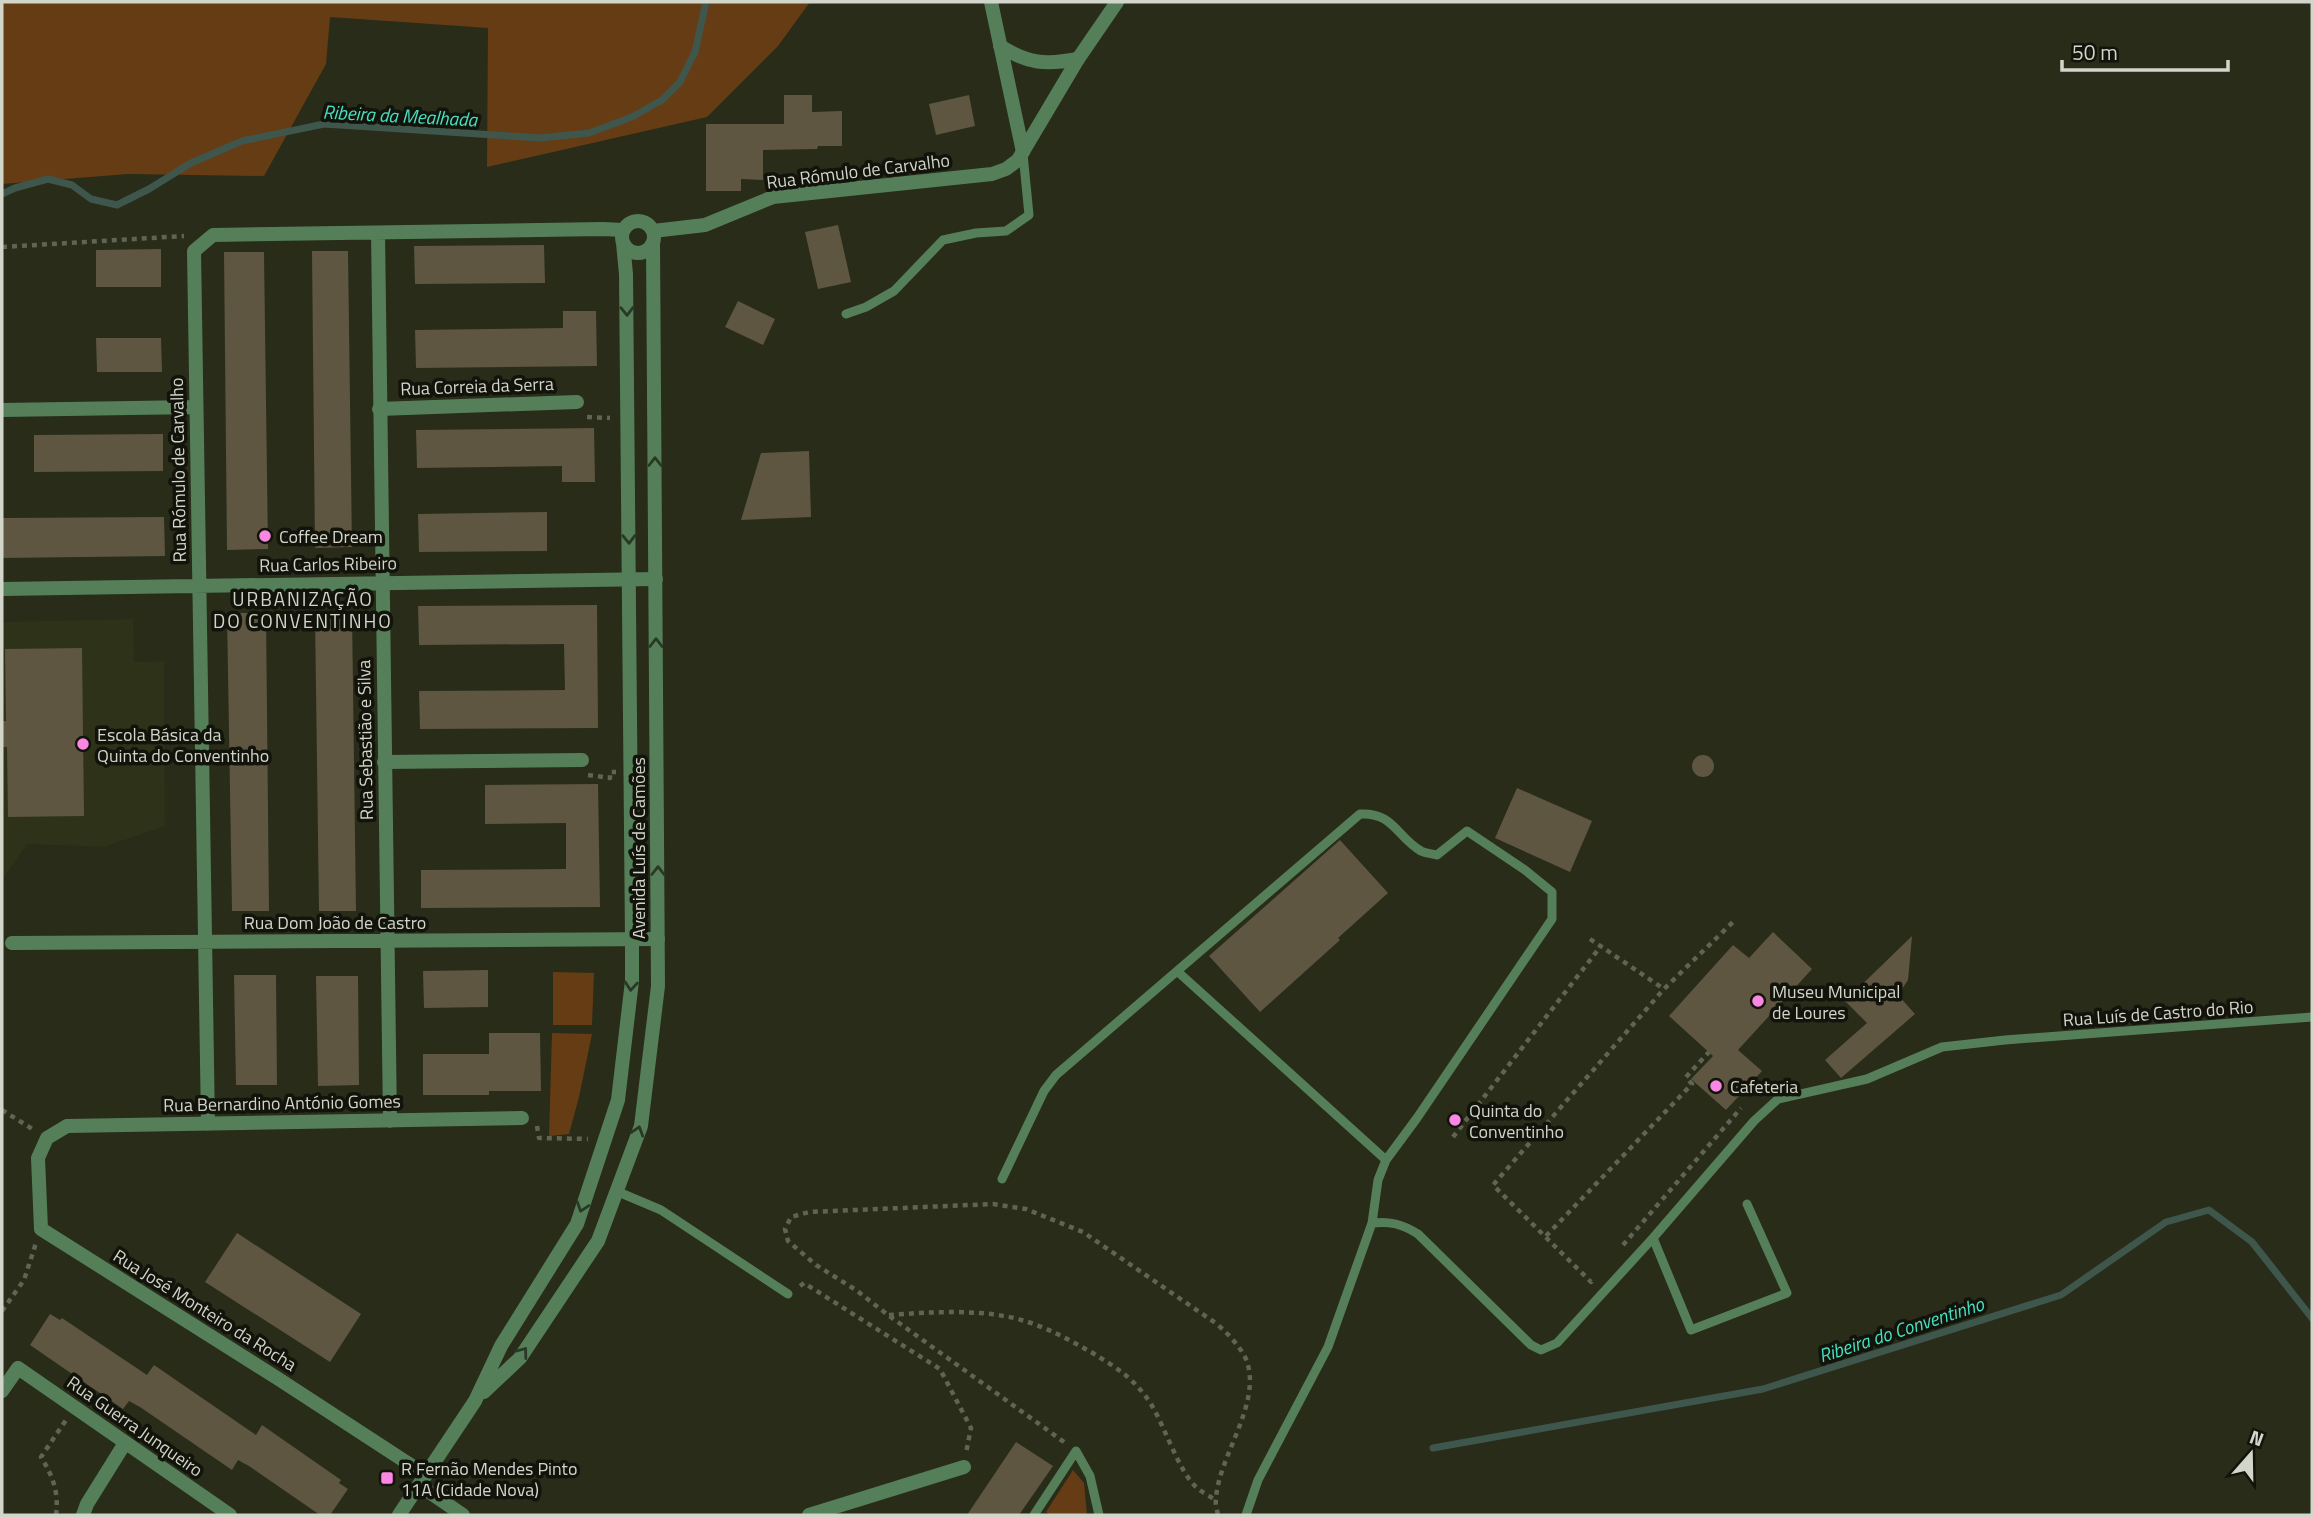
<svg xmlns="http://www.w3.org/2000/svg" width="2314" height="1517" viewBox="0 0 2314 1517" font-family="'Titillium Web',sans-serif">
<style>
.built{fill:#2d3218}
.green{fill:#663c14}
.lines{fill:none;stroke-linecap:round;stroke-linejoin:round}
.stream{stroke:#3f564d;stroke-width:7}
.building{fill:#5e5641}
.path{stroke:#606453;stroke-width:4.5;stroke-dasharray:5 5;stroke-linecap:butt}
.service{stroke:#557f59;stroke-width:9}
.minor{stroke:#557f59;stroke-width:14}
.tertiary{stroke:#557f59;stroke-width:14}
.oneway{stroke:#293926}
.poi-dot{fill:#fb87e5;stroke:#12130b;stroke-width:2.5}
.labels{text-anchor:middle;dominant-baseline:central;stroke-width:7;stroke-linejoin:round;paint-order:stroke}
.street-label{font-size:18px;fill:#d2d5c9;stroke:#12130b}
.poi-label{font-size:18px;fill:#d2d5c9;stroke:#12130b;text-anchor:start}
.water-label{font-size:19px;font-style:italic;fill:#47e0c0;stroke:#12130b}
.neighbourhood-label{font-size:19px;letter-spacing:2px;fill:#d2d5c9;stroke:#12130b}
</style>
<rect width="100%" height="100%" fill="#282c19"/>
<path class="built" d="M 133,619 L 134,662 L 164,661 L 165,826 L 104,847 L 27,844 L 2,880 L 2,622 Z"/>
<path class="green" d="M 2,2 L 810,2 L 778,46 L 707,117 L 487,167 L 488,28 L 330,17 L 326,64 L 264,176 L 128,174 L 2,184 Z
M 553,972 L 594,973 L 592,1025 L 553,1025 Z
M 552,1033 L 592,1034 L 579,1097 L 569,1134 L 549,1136 Z
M 1073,1470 L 1084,1483 L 1087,1515 L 1050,1515 L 1046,1512 Z"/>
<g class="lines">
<path class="stream" d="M 2,194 L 15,188 L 48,179 L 72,185 L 91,199 L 117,205 L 149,189 L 191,163 L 242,141 L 324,124 L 540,138 L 589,133 L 632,117 L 662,100 L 680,82 L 695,52 L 706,2
M 1433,1448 L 1763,1389 L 2061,1295 L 2166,1222 L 2209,1210 L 2252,1242 L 2312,1318"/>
</g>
<path class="building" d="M 784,95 L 812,95 L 812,112 L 842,111 L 842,146 L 818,146 L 817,149 L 763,150 L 763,180 L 741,179 L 741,191 L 706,191 L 706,124 L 784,124 Z
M 969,95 L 975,126 L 936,135 L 929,104 Z
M 838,225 L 851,282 L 818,289 L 805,232 Z
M 544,245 L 545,283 L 415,284 L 414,246 Z
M 161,249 L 161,287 L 96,287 L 96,250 Z
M 312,251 L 348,251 L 352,547 L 315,548 Z
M 224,252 L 264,252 L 268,549 L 227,550 Z
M 738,301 L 775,319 L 763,345 L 725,327 Z
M 563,311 L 596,311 L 597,366 L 416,368 L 415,330 L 563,328 Z
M 96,338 L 161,338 L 162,372 L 97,372 Z
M 594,428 L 595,482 L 562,482 L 562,466 L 417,468 L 416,430 Z
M 163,434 L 163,471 L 34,472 L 34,435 Z
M 809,451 L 811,517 L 741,520 L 761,453 Z
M 547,512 L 547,551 L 419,552 L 418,514 Z
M 164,517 L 165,556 L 2,558 L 2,518 Z
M 597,605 L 598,728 L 420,729 L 419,691 L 565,690 L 564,644 L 419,645 L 418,606 Z
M 227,613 L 266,613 L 269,911 L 232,911 Z
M 352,613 L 356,911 L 319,911 L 315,614 Z
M 82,648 L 84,816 L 8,817 L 7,747 L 2,747 L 2,721 L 6,721 L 5,649 Z
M1692 766a11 11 0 1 1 22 0a11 11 0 1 1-22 0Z
M 598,784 L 600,907 L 421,908 L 421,870 L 566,869 L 566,823 L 485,824 L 485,785 Z
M 1517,788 L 1592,821 L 1570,872 L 1495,838 Z
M 1340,840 L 1388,893 L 1338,938 L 1340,940 L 1260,1012 L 1209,956 Z
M 1773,932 L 1812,969 L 1738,1050 L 1762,1071 L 1726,1110 L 1691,1079 L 1713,1056 L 1669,1016 L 1733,945 L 1749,958 Z
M 1912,936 L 1908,980 L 1898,995 L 1915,1014 L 1841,1078 L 1825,1060 L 1867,1023 L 1845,1001 Z
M 488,970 L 488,1007 L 424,1008 L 423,971 Z
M 234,975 L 276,975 L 277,1085 L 236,1085 Z
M 316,976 L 358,976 L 359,1085 L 318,1086 Z
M 489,1033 L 540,1033 L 541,1091 L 489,1091 L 489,1095 L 423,1095 L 423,1054 L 489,1054 Z
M 237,1233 L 361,1314 L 330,1362 L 205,1282 Z
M 50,1314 L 60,1320 L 62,1318 L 147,1375 L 154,1365 L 256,1435 L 262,1425 L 341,1480 L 339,1483 L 348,1489 L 330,1515 L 320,1515 L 249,1466 L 238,1460 L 232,1470 L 140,1407 L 129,1401 L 123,1409 L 30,1345 Z
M 1016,1442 L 1053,1466 L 1019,1515 L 967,1515 Z"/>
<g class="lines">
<path class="path" d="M 2,247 L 184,236
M 587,417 L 610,418
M 588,775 L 610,778 L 610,772 L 616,772
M 1590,939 L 1664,989
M 1750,1085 L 1761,1095
M 2,1110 L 34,1130
M 537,1126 L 539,1138 L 588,1139
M 1453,1137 L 1601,946
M 1546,1236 L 1692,1084 L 1686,1077 L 1709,1052
M 1623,1245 L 1741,1108
M 1592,1281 L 1591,1282 L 1493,1185 L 1664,989 L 1736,919
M 800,1286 L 804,1283 L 940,1369 L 971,1428 L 966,1453
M 2,1311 L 24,1280 L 36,1243
M 889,1315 C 932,1312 987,1308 1028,1322 C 1050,1329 1071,1341 1091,1352 C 1117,1368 1134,1378 1151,1404 C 1165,1427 1179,1472 1197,1488 C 1203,1493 1210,1496 1215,1500
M 1064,1442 L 888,1315 L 856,1290 L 816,1265 L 788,1241 L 785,1229 L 791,1217 L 809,1212 L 993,1204 L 1026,1209 L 1083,1232 L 1217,1324 C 1228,1334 1238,1344 1245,1357 C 1265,1400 1218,1456 1216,1499 C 1215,1504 1217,1510 1218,1515
M 56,1515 C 59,1493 53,1476 41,1457 L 66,1420"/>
<path class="service" d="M 846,314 L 866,307 L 894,291 L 943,240 L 976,233 L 1006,231 L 1029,215 L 1023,154
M 1177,971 L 1386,1160
M 1002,1179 L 1044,1091 L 1056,1075 L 1360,814 C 1393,812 1397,837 1421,851 C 1425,853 1432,854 1437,855 L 1467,831 L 1525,870 L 1552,892 L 1552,919 L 1417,1118 L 1386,1160 L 1378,1180 L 1372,1223
M 616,1191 L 661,1210 L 788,1294
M 1747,1204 L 1787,1293 L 1691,1330 L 1653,1238 L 1754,1121 L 1778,1099 L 1867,1079 L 1942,1047 L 2005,1040 L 2312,1017
M 1034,1515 L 1076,1451 L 1090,1476 L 1099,1515
M 1246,1515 L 1258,1480 L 1328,1347 L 1372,1223 C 1390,1221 1402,1224 1418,1234 L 1531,1345 L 1541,1350 L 1557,1343 L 1653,1238"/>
<path class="minor" d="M 991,2 L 1023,152
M 1000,46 C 1028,64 1046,65 1078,59
M 378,233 L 390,1121
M 379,409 L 577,402
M 2,410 L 196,407
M 2,589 L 656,579
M 384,762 L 582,760
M 12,943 L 658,939
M 208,1124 L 194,251 L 213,235 L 603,229 L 623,230
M 2,1391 L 18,1368 L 230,1515
M 426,1475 L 277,1378 L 41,1229 L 38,1158 L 47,1138 L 67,1126 L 522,1118
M 419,1485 L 463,1515
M 83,1515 L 87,1504 L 125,1443
M 809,1515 L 964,1467"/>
<path class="tertiary" d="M622 237a16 16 0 1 1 32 0a16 16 0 1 1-32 0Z
M 653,231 L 705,225 L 773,197 L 992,174 L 1006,169 L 1018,160 L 1078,59 L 1117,2
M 484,1392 L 520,1358 L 598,1241 L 641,1126 L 658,986 L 653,243
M 399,1515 L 475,1401 L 501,1346 L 577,1224 L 618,1100 L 632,981 L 632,940 L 626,274 L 623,243"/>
</g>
<defs><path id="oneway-chevron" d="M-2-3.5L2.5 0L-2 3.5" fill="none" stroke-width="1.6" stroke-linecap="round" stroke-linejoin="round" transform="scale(1.75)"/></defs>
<g class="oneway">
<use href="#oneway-chevron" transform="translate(627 311) rotate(89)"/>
<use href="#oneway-chevron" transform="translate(655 462) rotate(-90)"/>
<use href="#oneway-chevron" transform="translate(629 539) rotate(89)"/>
<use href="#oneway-chevron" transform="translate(656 643) rotate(-90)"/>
<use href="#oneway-chevron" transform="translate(658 871) rotate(-90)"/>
<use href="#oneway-chevron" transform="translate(631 986) rotate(95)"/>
<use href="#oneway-chevron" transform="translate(638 1131) rotate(-73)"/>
<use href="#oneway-chevron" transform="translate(582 1207) rotate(108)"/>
<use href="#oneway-chevron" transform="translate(523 1352) rotate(-53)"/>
</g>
<g class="poi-dot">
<circle cx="265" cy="536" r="7"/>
<circle cx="83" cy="744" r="7"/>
<circle cx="1758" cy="1001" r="7"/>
<circle cx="1716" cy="1086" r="7"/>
<circle cx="1455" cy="1120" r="7"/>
<rect x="380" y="1471" width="14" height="14" rx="3.5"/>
</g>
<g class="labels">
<g class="street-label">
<text transform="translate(858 171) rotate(-7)">Rua Rómulo de Carvalho</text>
<text transform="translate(477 386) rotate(-2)">Rua Correia da Serra</text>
<text transform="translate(178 470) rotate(-91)">Rua Rómulo de Carvalho</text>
<text transform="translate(328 564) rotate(-1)">Rua Carlos Ribeiro</text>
<text transform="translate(365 740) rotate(-91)">Rua Sebastião e Silva</text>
<text transform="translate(638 848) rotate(-90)">Avenida Luís de Camões</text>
<text x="335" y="922">Rua Dom João de Castro</text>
<text transform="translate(2158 1013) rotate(-4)">Rua Luís de Castro do Rio</text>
<text transform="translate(282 1103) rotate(-1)">Rua Bernardino António Gomes</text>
<text transform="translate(205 1310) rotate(32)">Rua José Monteiro da Rocha</text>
<text transform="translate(135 1426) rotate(35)">Rua Guerra Junqueiro</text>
</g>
<g class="poi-label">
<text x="279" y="536">Coffee Dream</text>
<text x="97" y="734">Escola Básica da<tspan x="97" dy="21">Quinta do Conventinho</tspan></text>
<text x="1772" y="991">Museu Municipal<tspan x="1772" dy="21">de Loures</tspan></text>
<text x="1730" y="1086">Cafeteria</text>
<text x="1469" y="1110">Quinta do<tspan x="1469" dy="21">Conventinho</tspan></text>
<text x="401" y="1468">R Fernão Mendes Pinto<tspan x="401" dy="21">11A (Cidade Nova)</tspan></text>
</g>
<g class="water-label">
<text transform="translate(400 115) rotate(3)">Ribeira da Mealhada</text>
<text transform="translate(1901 1329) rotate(-18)">Ribeira do Conventinho</text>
</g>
<g class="neighbourhood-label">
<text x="303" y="598">URBANIZAÇÃO<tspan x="303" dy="22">DO CONVENTINHO</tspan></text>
</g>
</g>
<rect width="2314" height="1517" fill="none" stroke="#d2d5c9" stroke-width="7"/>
<g transform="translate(2251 1454) rotate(20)" stroke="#12130b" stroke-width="5" paint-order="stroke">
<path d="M0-5L12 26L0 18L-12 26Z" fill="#d2d5c9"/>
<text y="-10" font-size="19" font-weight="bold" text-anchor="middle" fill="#d2d5c9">N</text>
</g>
<path d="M2062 60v10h166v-10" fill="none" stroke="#d2d5c9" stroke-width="3.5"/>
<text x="2072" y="60" font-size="21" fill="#d2d5c9" stroke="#12130b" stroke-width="5" paint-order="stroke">50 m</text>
</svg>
